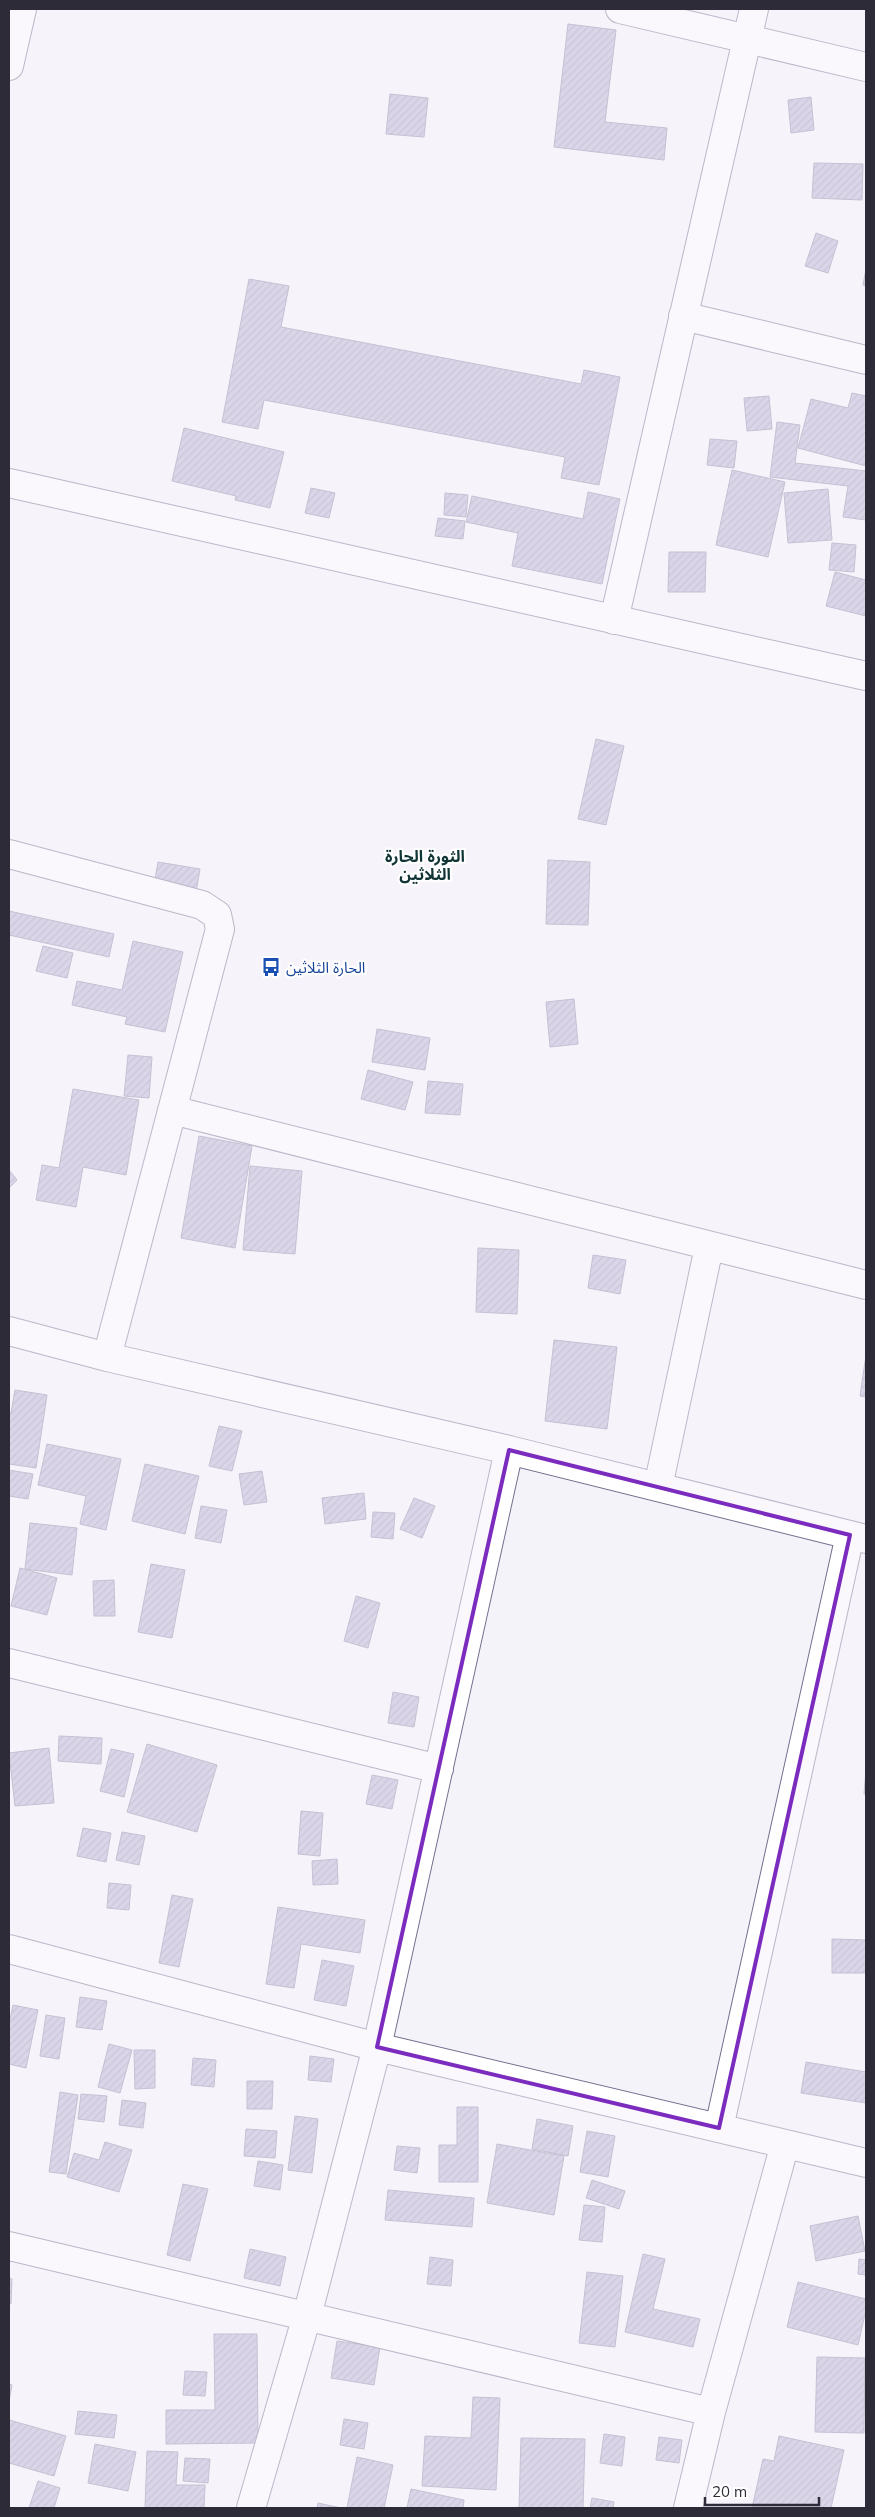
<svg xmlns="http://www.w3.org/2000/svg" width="875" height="2517" viewBox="0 0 875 2517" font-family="Mulish,'Noto Sans Arabic',sans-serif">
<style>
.building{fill:url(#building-hatch);stroke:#8b83a4}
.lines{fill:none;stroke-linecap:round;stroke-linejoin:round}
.minor-casing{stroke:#776f8f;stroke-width:30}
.minor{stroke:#fff;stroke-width:28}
.marked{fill:none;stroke:#7b2cbf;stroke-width:4;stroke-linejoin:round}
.labels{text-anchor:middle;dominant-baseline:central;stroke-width:4.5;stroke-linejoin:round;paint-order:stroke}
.transit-label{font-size:15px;fill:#164399;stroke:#fff;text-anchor:start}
.neighbourhood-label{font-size:16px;font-weight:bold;fill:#113435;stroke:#fff}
</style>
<defs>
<pattern id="building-hatch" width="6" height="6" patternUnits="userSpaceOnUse" patternTransform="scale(1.25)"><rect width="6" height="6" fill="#bbb2d5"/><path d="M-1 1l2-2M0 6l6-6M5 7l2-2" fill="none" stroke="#9891ae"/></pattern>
</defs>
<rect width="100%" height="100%" fill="#f5f3fa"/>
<path class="building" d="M 568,24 L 616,30 L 605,122 L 667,128 L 664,160 L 554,147 Z
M 390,94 L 428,98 L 424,137 L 386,134 Z
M 811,97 L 814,130 L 791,133 L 788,100 Z
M 814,163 L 863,164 L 862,200 L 812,198 Z
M 816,233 L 838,241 L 828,273 L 805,266 Z
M 866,269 L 866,286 L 863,285 Z
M 249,279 L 289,286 L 281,327 L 581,384 L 584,370 L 620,377 L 599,485 L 561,478 L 565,457 L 264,400 L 258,429 L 222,422 Z
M 852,393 L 866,396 L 866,466 L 798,448 L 811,399 L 848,408 Z
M 769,396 L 772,429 L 747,431 L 744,398 Z
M 777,422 L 800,425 L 795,463 L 866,471 L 866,520 L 843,517 L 848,486 L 770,477 Z
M 184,428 L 284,452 L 270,508 L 235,500 L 236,496 L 172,481 Z
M 710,439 L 737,441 L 734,468 L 707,465 Z
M 732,470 L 785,482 L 768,557 L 716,545 Z
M 311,488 L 335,493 L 329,518 L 305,513 Z
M 828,489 L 832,540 L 788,543 L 784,493 Z
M 588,492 L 620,499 L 602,584 L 512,566 L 518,533 L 466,522 L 472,496 L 583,519 Z
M 445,493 L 468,495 L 466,517 L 444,515 Z
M 438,518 L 465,521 L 463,539 L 435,536 Z
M 832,543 L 856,545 L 854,572 L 829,570 Z
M 669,552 L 706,552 L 705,592 L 668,592 Z
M 835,572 L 866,580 L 866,616 L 826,606 Z
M 596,739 L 624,746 L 606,825 L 578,819 Z
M 548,860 L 590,862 L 588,925 L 546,924 Z
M 158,862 L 200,869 L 195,898 L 153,891 Z
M 9,911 L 114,934 L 109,957 L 9,935 Z
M 133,941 L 183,952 L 165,1032 L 125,1024 L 127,1017 L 72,1005 L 77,981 L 122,990 Z
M 43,946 L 73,953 L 67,978 L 36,971 Z
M 574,999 L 578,1044 L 550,1047 L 546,1002 Z
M 377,1029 L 430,1038 L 425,1070 L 372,1062 Z
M 128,1055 L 152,1057 L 149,1098 L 124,1096 Z
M 368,1070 L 413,1082 L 405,1110 L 361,1099 Z
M 428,1081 L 463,1084 L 460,1115 L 425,1113 Z
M 73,1089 L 139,1100 L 126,1175 L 83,1167 L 76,1207 L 36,1200 L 42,1165 L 59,1168 Z
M 199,1136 L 252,1146 L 235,1248 L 181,1238 Z
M 250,1166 L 302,1171 L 295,1254 L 243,1250 Z
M 9,1170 L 17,1180 L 9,1188 Z
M 478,1248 L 519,1250 L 517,1314 L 476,1312 Z
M 593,1255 L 626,1260 L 620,1294 L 588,1288 Z
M 554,1340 L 617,1347 L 607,1429 L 545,1421 Z
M 866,1355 L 866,1397 L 860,1396 Z
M 15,1390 L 47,1395 L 36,1468 L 9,1464 L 9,1412 L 11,1413 Z
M 219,1426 L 242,1431 L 232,1471 L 209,1466 Z
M 47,1444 L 121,1459 L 106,1530 L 80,1524 L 86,1496 L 38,1485 Z
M 145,1464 L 199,1476 L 185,1534 L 132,1521 Z
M 9,1470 L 33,1474 L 28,1499 L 9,1496 Z
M 262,1471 L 267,1502 L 244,1505 L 239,1474 Z
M 364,1493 L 366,1519 L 325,1524 L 322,1498 Z
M 414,1498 L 435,1506 L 422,1538 L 400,1529 Z
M 201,1506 L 227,1510 L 221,1543 L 195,1538 Z
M 373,1512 L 395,1513 L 393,1539 L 371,1537 Z
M 30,1523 L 77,1528 L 72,1575 L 25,1569 Z
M 151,1564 L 185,1570 L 172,1638 L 138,1632 Z
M 20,1568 L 57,1578 L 47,1615 L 11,1606 Z
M 114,1580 L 115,1616 L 94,1616 L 93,1581 Z
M 356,1596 L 380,1603 L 368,1648 L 344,1641 Z
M 393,1692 L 419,1697 L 414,1727 L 388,1723 Z
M 59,1736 L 102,1738 L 101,1764 L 58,1761 Z
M 147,1744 L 217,1765 L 197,1832 L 127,1812 Z
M 49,1748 L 54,1803 L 15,1806 L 9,1753 Z
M 111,1749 L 134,1754 L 124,1797 L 100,1791 Z
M 866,1769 L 866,1794 L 864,1794 Z
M 372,1775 L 398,1780 L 392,1809 L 366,1804 Z
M 301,1811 L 323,1813 L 320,1856 L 298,1854 Z
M 83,1828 L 111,1833 L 106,1862 L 77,1856 Z
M 122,1832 L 145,1836 L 139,1865 L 116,1860 Z
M 337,1859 L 338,1884 L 313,1885 L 312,1861 Z
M 109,1883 L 131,1885 L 129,1910 L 107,1908 Z
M 172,1895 L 193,1899 L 179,1967 L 159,1963 Z
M 278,1907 L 365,1920 L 360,1953 L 301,1944 L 294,1988 L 266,1984 Z
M 832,1939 L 866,1940 L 866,1973 L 832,1973 Z
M 322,1960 L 354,1966 L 346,2006 L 314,2000 Z
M 80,1997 L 107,2001 L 102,2030 L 76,2027 Z
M 13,2005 L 38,2010 L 26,2068 L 9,2064 L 9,2024 Z
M 46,2015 L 65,2018 L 59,2059 L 40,2056 Z
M 109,2044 L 132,2050 L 120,2093 L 98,2087 Z
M 134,2050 L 155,2050 L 155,2088 L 135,2089 Z
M 310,2056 L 334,2059 L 331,2082 L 308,2080 Z
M 193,2058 L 216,2060 L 214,2087 L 191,2085 Z
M 806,2062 L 866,2072 L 866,2103 L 801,2093 Z
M 247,2081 L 273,2081 L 272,2109 L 247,2109 Z
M 60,2092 L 78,2095 L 66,2174 L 49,2172 Z
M 81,2094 L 107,2096 L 104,2122 L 78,2119 Z
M 122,2100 L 146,2103 L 143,2128 L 119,2125 Z
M 457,2107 L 478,2107 L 478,2182 L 439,2182 L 439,2145 L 457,2145 Z
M 295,2116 L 318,2119 L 312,2173 L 288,2170 Z
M 537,2119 L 573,2126 L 568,2156 L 532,2149 Z
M 246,2129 L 277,2131 L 275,2158 L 244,2156 Z
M 587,2131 L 615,2136 L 608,2177 L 580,2172 Z
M 105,2142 L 132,2150 L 119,2192 L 67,2177 L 74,2153 L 99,2160 Z
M 497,2144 L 564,2156 L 554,2215 L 487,2203 Z
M 397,2146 L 420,2148 L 417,2173 L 394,2170 Z
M 258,2161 L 283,2165 L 280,2190 L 254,2186 Z
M 592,2180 L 625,2191 L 619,2209 L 586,2198 Z
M 183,2184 L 208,2189 L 190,2261 L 167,2255 Z
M 388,2190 L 474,2198 L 472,2227 L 385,2220 Z
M 584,2205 L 605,2207 L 602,2242 L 579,2240 Z
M 858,2216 L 865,2251 L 816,2261 L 810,2226 Z
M 250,2249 L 286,2257 L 280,2286 L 244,2278 Z
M 643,2254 L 665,2259 L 653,2309 L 700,2319 L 693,2347 L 625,2332 Z
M 430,2257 L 453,2260 L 451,2286 L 427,2284 Z
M 859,2259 L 866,2260 L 866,2275 L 858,2274 Z
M 587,2272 L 623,2276 L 615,2347 L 579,2343 Z
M 9,2278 L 12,2279 L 11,2304 L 9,2303 Z
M 798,2282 L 866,2299 L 866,2310 L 858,2345 L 787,2327 Z
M 214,2334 L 257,2334 L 258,2443 L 166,2444 L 166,2410 L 215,2410 Z
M 337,2341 L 380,2347 L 374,2385 L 331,2378 Z
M 817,2357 L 865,2358 L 864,2433 L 815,2432 Z
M 185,2371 L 207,2372 L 205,2396 L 183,2395 Z
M 9,2384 L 12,2385 L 9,2401 Z
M 473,2397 L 500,2398 L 496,2490 L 422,2486 L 425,2436 L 471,2438 Z
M 78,2411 L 117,2415 L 114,2438 L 75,2434 Z
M 344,2419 L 368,2423 L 364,2449 L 340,2445 Z
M 9,2420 L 66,2436 L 54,2476 L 9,2463 Z
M 604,2434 L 625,2437 L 622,2466 L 600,2463 Z
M 779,2436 L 844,2450 L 831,2508 L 752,2508 L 763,2459 L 774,2461 Z
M 659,2437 L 682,2440 L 679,2463 L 656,2460 Z
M 521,2438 L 585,2439 L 583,2508 L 519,2508 Z
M 95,2444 L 136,2452 L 128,2491 L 88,2483 Z
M 147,2451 L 178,2452 L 176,2485 L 205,2485 L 204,2508 L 145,2508 Z
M 357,2457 L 393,2465 L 384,2508 L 347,2508 Z
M 185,2458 L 210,2459 L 208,2483 L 183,2481 Z
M 38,2481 L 60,2488 L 54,2508 L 29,2508 Z
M 411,2489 L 464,2500 L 463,2508 L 407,2508 Z
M 592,2498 L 614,2502 L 613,2508 L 590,2508 Z
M 318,2503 L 341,2508 L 317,2508 Z"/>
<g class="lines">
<g class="minor-casing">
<path id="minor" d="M 620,9 L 866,67
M 9,66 L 22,9
M 683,316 L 866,360
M 9,483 L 866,676
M 614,620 L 754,9
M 9,854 L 202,905 L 217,915 L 220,929 L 107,1357
M 172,1110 L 866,1285
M 9,1331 L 107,1357 L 509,1450 L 866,1539
M 658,1487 L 709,1247
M 9,1663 L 439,1769
M 9,1949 L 377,2047 L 866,2163
M 719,2128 L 850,1535
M 9,2246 L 711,2412
M 251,2508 L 307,2316 L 377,2047 L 509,1450
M 688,2508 L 711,2412 L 785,2144"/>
</g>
<use href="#minor" class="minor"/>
</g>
<path d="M0 0H875V2517H0ZM 509,1450 L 850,1535 L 719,2128 L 377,2047 Z" fill="#f5f3fa" fill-opacity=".55" fill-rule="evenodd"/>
<path class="marked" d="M 509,1450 L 850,1535 L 719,2128 L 377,2047 Z"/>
<defs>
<g id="bus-bare" transform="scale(1.5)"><path d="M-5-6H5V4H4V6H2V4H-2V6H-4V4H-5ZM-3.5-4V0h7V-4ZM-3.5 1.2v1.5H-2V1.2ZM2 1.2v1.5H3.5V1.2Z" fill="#1a4fb4" stroke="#fff" stroke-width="2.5" paint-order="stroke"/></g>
</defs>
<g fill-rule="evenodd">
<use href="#bus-bare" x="271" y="967"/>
</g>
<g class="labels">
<g class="transit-label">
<text x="286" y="967">الحارة الثلاثين</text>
</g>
<g class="neighbourhood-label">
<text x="425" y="856">الثورة الحارة<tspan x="425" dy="18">الثلاثين</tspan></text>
</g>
</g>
<rect width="875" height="2517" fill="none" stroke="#2e2b38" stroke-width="20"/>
<path d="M705 2497v8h114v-8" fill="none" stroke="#2e2b38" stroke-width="2.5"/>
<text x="712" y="2497" font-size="15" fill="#2e2b38" stroke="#ffffff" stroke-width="4" paint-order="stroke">20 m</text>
</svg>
